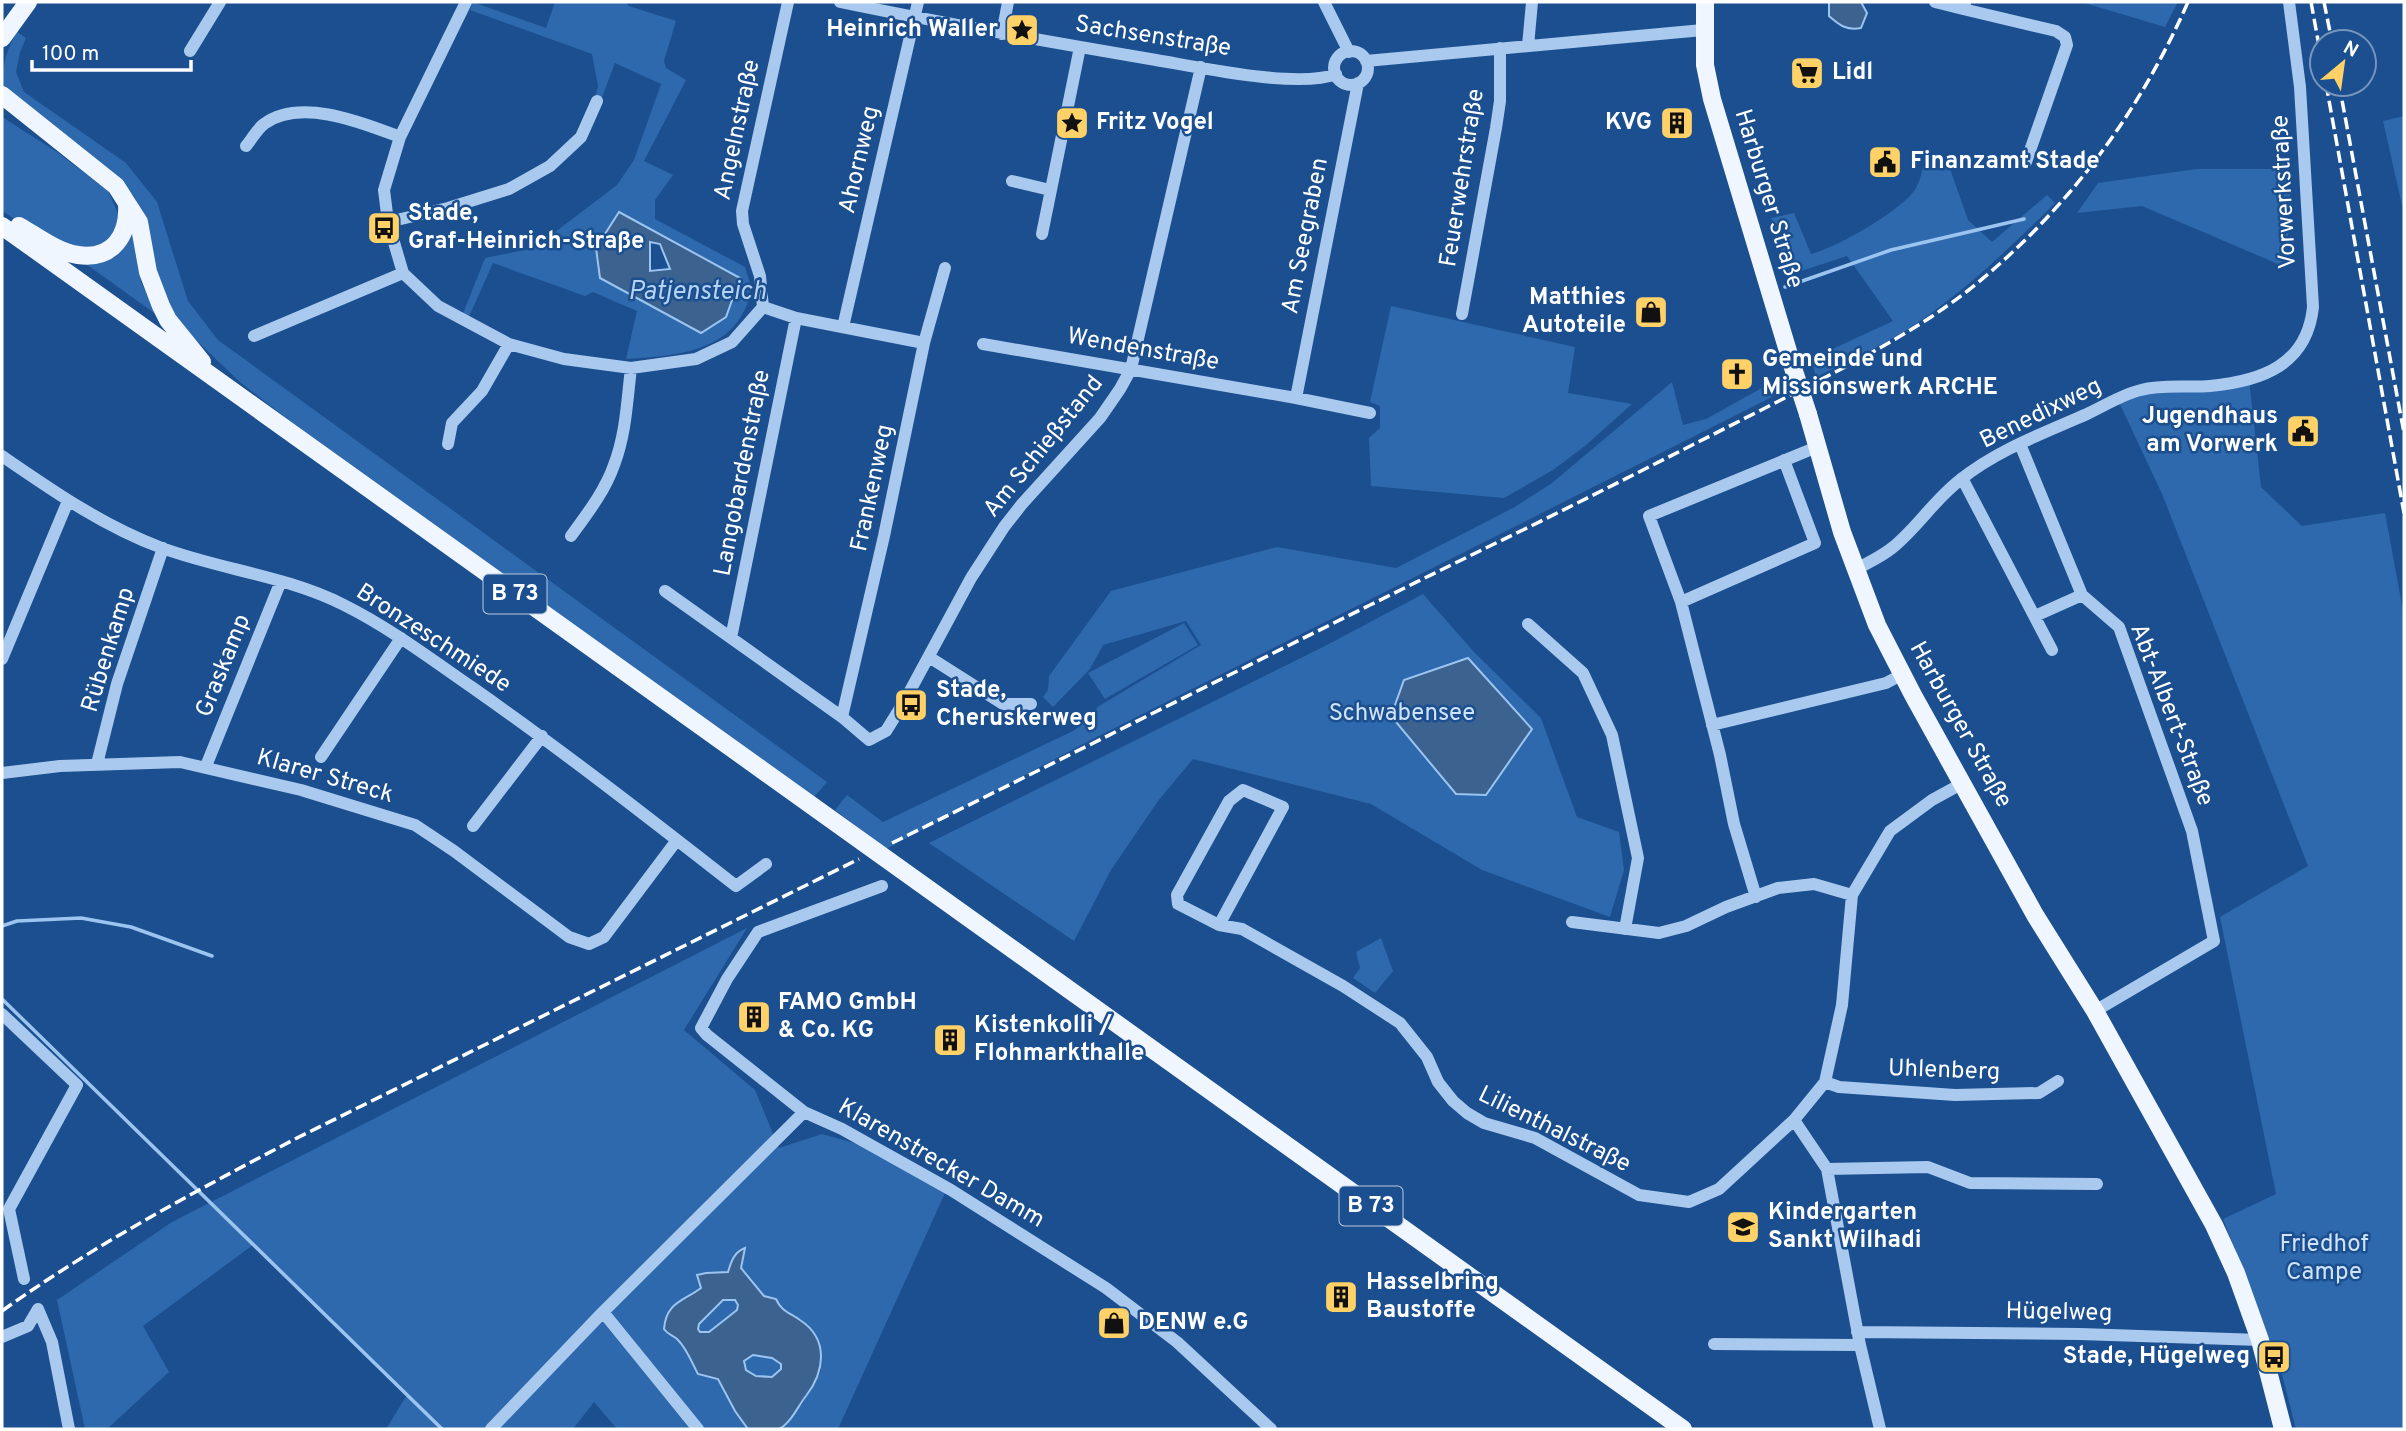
<svg xmlns="http://www.w3.org/2000/svg" width="2406" height="1431" viewBox="0 0 2406 1431" font-family="Overpass,sans-serif">
<style>
.green{fill:#2e69ad;fill-rule:evenodd}
.water{fill:#3c6290;stroke:#9cc4f0;stroke-width:2;fill-rule:evenodd}
.lines{fill:none;stroke-linecap:round;stroke-linejoin:round}
.stream{stroke:#9cc4f0;stroke-width:3.5}
.minor{stroke:#a9c9ee;stroke-width:12}
.major{stroke:#f0f6ff;stroke-width:18}
.rail{stroke:#fff;stroke-width:3.5;stroke-dasharray:12 5;stroke-linecap:butt}
.major-bridge{stroke:#f0f6ff;stroke-width:18}
.labels{text-anchor:middle;dominant-baseline:central;stroke-width:5;stroke-linejoin:round;paint-order:stroke}
.shield{fill:#1b4f8f;stroke:#bbcadd;stroke-width:2}
.shield-label{font-size:23px;font-weight:bold;fill:#fff}
.poi-label{font-size:24px;font-weight:bold;fill:#fff;stroke:#1b4f8f;text-anchor:start}
.street-label{font-size:24px;fill:#fff;stroke:#1b4f8f}
.park-label{font-size:24px;fill:#cfe3fa;stroke:#1b4f8f}
.water-label{font-size:26px;font-style:italic;fill:#b5d3f5;stroke:#1b4f8f}
</style>
<rect width="100%" height="100%" fill="#1b4f8f"/>
<path class="green" d="M 473,2 L 546,28 L 555,2 L 625,2 L 629,6 L 676,21 L 664,61 L 666,68 L 686,80 L 644,161 L 673,175 L 655,200 L 655,219 L 745,267 C 747,274 750,281 751,288 C 751,295 748,303 745,309 C 725,354 668,356 626,359 L 637,311 L 593,292 L 585,296 L 493,263 L 468,319 L 462,316 L 485,258 L 534,248 L 617,185 L 634,160 L 661,84 L 615,63 L 601,100 L 595,98 L 598,86 L 592,54 L 470,10 ZM 619,212 L 739,277 L 726,317 L 596,248 Z
M 2081,2 L 2178,2 L 2165,27 Z
M 17,32 L 26,38 L 20,52 L 16,72 L 24,92 L 126,163 L 157,202 L 188,301 L 218,340 L 827,782 L 814,797 L 335,456 L 240,382 L 179,324 L 156,280 L 144,221 L 134,196 L 111,171 L 5,91 C 0,70 6,50 17,32 Z
M 2404,116 L 2404,214 L 2383,121 Z
M 2,117 L 57,152 L 108,191 L 121,220 L 109,245 L 83,252 L 46,239 L 2,211 Z
M 1926,156 L 1948,163 L 1968,220 L 1992,242 L 2047,195 L 2055,203 C 2012,246 1967,289 1917,323 C 1885,345 1851,360 1816,377 L 1811,359 L 1893,321 L 1847,256 L 1789,275 L 1771,218 L 1794,213 L 1811,254 C 1836,248 1903,210 1916,188 C 1921,179 1923,166 1926,156 Z
M 2196,169 L 2288,169 L 2291,206 L 2285,267 L 2142,206 L 2077,213 L 2098,183 Z
M 134,230 L 141,282 L 157,315 L 86,264 L 115,257 Z
M 1391,306 L 1575,347 L 1568,393 L 1632,404 L 1585,446 L 1553,470 L 1504,498 L 1371,486 L 1369,438 L 1380,428 L 1380,406 L 1370,402 Z
M 1780,378 L 1784,391 L 1083,744 L 886,849 L 835,810 L 847,795 L 883,822 L 1075,730 L 1099,706 L 1201,645 L 1186,621 L 1103,645 L 1090,669 L 1053,707 L 1043,697 L 1048,690 L 1049,676 L 1111,591 L 1277,547 L 1396,568 L 1513,508 L 1552,483 L 1672,382 L 1683,425 L 1706,419 Z
M 2249,379 L 2261,487 L 2302,526 L 2385,513 L 2404,616 L 2404,1429 L 2296,1429 L 2280,1367 L 2223,1219 L 2276,1194 L 2220,917 L 2308,866 L 2162,494 L 2118,400 L 2141,390 Z
M 1423,594 L 1474,652 L 1541,718 L 1577,817 L 1619,832 L 1624,870 L 1610,917 L 1482,870 L 1371,804 L 1193,759 L 1158,801 L 1111,870 L 1074,941 L 929,843 L 1325,646 Z
M 1184,623 L 1198,645 L 1105,699 L 1088,673 Z
M 747,928 L 684,1030 L 755,1090 L 779,1148 L 822,1134 L 865,1146 L 946,1191 L 838,1429 L 779,1429 C 794,1421 814,1386 821,1370 C 817,1359 808,1329 802,1321 C 794,1312 781,1312 776,1299 L 764,1296 L 741,1268 L 744,1249 L 728,1272 L 706,1273 L 701,1288 L 691,1295 L 668,1334 C 684,1341 690,1360 698,1374 L 718,1379 L 735,1411 L 748,1429 L 617,1429 L 594,1402 L 573,1429 L 386,1429 L 407,1395 L 253,1245 L 143,1326 L 169,1372 L 107,1429 L 85,1429 L 57,1300 L 172,1222 Z
M 1381,938 L 1393,971 L 1375,993 L 1353,978 L 1360,968 L 1356,952 Z
M 723,1300 L 735,1300 L 738,1305 L 737,1310 L 709,1332 L 700,1332 L 698,1329 L 699,1324 Z
M 753,1355 L 772,1358 L 781,1364 L 781,1369 L 772,1377 L 762,1377 L 746,1371 L 744,1361 Z"/>
<path class="water" d="M 1829,2 L 1861,2 L 1867,13 L 1861,28 C 1847,31 1839,25 1829,16 Z
M 619,212 L 740,278 L 726,317 L 701,333 L 600,278 L 596,248 ZM 650,242 L 660,244 L 670,269 L 650,271 Z
M 1468,658 L 1532,729 L 1486,795 L 1456,794 L 1391,716 L 1404,680 Z
M 745,1248 L 741,1268 L 764,1296 L 776,1299 C 781,1311 790,1313 800,1320 C 829,1339 825,1371 806,1396 C 798,1406 791,1423 779,1429 L 748,1429 L 735,1411 L 718,1379 L 698,1374 C 692,1363 687,1349 678,1340 C 673,1335 668,1335 664,1329 C 666,1302 684,1301 701,1288 L 697,1275 L 706,1273 L 728,1272 C 731,1262 734,1252 745,1248 ZM 723,1300 L 735,1300 L 738,1305 L 737,1310 L 709,1332 L 700,1332 L 698,1329 L 699,1324 ZM 753,1355 L 772,1358 L 781,1364 L 781,1369 L 772,1377 L 756,1376 L 746,1370 L 744,1361 Z"/>
<g class="lines">
<path class="stream" d="M 1785,287 L 1891,250 L 2024,219
M 2,926 L 17,921 L 81,918 L 131,927 L 212,956
M 2,999 L 442,1429"/>
<path class="minor" d="M 466,2 L 400,137 L 384,190 L 388,222 L 403,273 L 438,306 L 509,344 L 564,359 L 631,368 L 696,359 L 732,342 L 763,307
M 840,2 C 945,24 1050,42 1156,60 C 1198,67 1298,89 1336,74
M 1324,2 L 1349,52
M 1935,2 L 1963,9 L 1965,3
M 1963,9 L 2056,31 L 2065,37 L 2067,45 L 2026,162
M 1002,34 L 1008,2
M 1528,46 L 1532,2
M 190,51 L 220,2
M1334 68a17 17 0 1 1 34 0a17 17 0 1 1-34 0Z
M 1366,61 L 1703,30
M 246,146 C 252,139 257,129 264,124 C 300,97 363,123 400,137
M 1012,181 L 1050,190
M 388,222 L 448,208 L 509,189 L 550,166 L 581,137 L 597,101
M 1042,234 L 1080,47
M 763,307 L 760,276 L 743,224 L 742,211 L 788,2
M 763,307 L 796,318 L 924,343
M 1462,314 L 1496,128 L 1500,101 L 1500,48
M 843,327 L 918,2
M 254,336 L 403,273
M 983,344 L 1296,398 L 1370,413
M 1296,398 L 1358,83
M 448,444 L 452,423 L 482,391 L 509,344
M 2020,444 L 2082,595 L 2119,627 L 2192,831 L 2214,941 L 2095,1011
M 2,456 C 53,491 103,526 162,548 C 222,570 287,576 344,605 C 390,628 431,659 473,688 C 563,751 649,818 736,886 L 766,864
M 1962,478 L 2052,650
M 571,536 C 587,514 605,491 614,465 C 626,434 627,401 631,368
M 1855,570 C 1867,563 1881,557 1892,548 C 1917,528 1934,500 1960,480 C 1997,450 2044,433 2087,414 C 2104,406 2123,394 2141,390 C 2163,384 2188,388 2210,386 C 2262,381 2307,365 2313,307 L 2300,87 L 2289,2
M 665,591 L 842,717 L 869,740 L 886,731 L 904,702 L 971,578 L 1004,527 L 1022,504 L 1100,418 L 1120,389 L 1131,369 L 1201,67
M 1681,602 L 1815,543 L 1784,460
M 2035,616 L 2082,595
M 1528,624 L 1583,673 L 1612,735 L 1638,858 L 1625,929
M 731,638 L 796,318
M 929,657 L 1003,704 L 1031,704
M 2,659 L 68,501
M 842,717 L 884,536 L 924,343 L 945,268
M 1712,725 L 1886,683 L 1903,674
M 321,757 L 401,638
M 97,764 L 117,684 L 163,548
M 206,766 L 281,581
M 2,773 L 60,766 L 180,762 L 301,790 L 415,825 L 454,851 L 569,937 L 589,944 L 604,937 L 677,840
M 473,826 L 542,736
M 1756,897 L 1734,824 L 1720,755 L 1681,602 L 1649,516 L 1817,447
M 1572,922 L 1659,933 L 1686,926 L 1726,907 L 1778,888 L 1814,884 L 1852,895
M 1219,925 L 1283,807 L 1243,790 L 1229,801 L 1177,895 L 1178,904 L 1219,925 L 1242,929 L 1343,986 L 1400,1023 L 1427,1057 L 1438,1082 L 1453,1101 L 1467,1113 L 1484,1123 L 1535,1138 L 1639,1195 L 1689,1202 L 1719,1189 L 1794,1120
M 2,1014 L 77,1085 L 9,1209 L 24,1279
M 1825,1082 L 1839,1087 L 1955,1095 L 2039,1093 L 2058,1081
M 804,1112 L 707,1035 L 701,1028 L 727,979 L 758,932 L 882,886
M 1827,1169 L 1928,1167 L 1970,1183 L 2097,1184
M 38,1309 L 52,1342 L 69,1429
M 603,1312 L 698,1429
M 1857,1332 L 2080,1334 L 2260,1340
M 2,1337 L 28,1326 L 38,1309
M 1714,1344 L 1860,1345
M 491,1429 L 603,1312 L 804,1112 L 842,1129 L 951,1190 L 1106,1288 L 1177,1342 L 1271,1429
M 1880,1429 L 1860,1345 L 1827,1169 L 1794,1120 L 1825,1082 L 1842,1005 L 1852,895 L 1890,831 L 1932,800 L 1963,783"/>
<path class="major" d="M 1705,2 L 1705,65 L 1712,99 L 1794,371
M 2,38 L 28,2
M 2,95 L 116,186 L 139,222 L 148,272 L 161,306 L 168,320 L 202,362
M 2,226 L 1683,1429
M 19,226 C 37,236 57,252 78,255 C 113,260 129,235 127,204
M 1808,414 L 1842,532 L 1877,625 L 1913,695 L 2035,915 L 2095,1011 L 2214,1225 L 2236,1273 L 2260,1340 L 2283,1429"/>
<path class="rail" d="M 2311,2 L 2322,62
M 2324,2 L 2332,42
M 2326,84 L 2404,513
M 2339,84 L 2404,433
M 892,843 C 1105,738 1317,630 1531,526 C 1614,485 1696,443 1779,401 C 1845,367 1911,335 1970,289 C 2066,212 2139,114 2188,2
M 2,1311 C 94,1245 194,1192 295,1139 L 859,859"/>
<path class="major-bridge" d="M 1794,371 L 1808,414"/>
</g>
<defs>
<g id="sight-square" transform="scale(1.75)"><rect x="-9" y="-9" width="18" height="18" rx="4" fill="#ffd166" stroke="#1b4f8f"/><path d="M0-6L1.8-2.2L6-1.7L2.9 1.2L3.7 5.4L0 3.3L-3.7 5.4L-2.9 1.2L-6-1.7L-1.8-2.2Z" fill="#111"/></g>
<g id="supermarket-square" transform="scale(1.75)"><rect x="-9" y="-9" width="18" height="18" rx="4" fill="#ffd166" stroke="#1b4f8f"/><path d="M-6-5.5h2.5l.6 2H6L4.5 2H-2.5L-4.4-4H-6ZM-1.5 3.2a1.3 1.3 0 1 0 .1 0ZM3 3.2a1.3 1.3 0 1 0 .1 0Z" fill="#111"/></g>
<g id="building-square" transform="scale(1.75)"><rect x="-9" y="-9" width="18" height="18" rx="4" fill="#ffd166" stroke="#1b4f8f"/><path d="M-4-6H4V6H1V3H-1V6H-4ZM-2.5-4.3h1.7v1.8h-1.7ZM.8-4.3h1.7v1.8H.8ZM-2.5-1h1.7V.8h-1.7ZM.8-1h1.7V.8H.8Z" fill="#111"/></g>
<g id="civic-square" transform="scale(1.75)"><rect x="-9" y="-9" width="18" height="18" rx="4" fill="#ffd166" stroke="#1b4f8f"/><path d="M-.6-6.5H3V-4.5H.6V-3L4-1V1h2V6H-6V1h2V-1L-.6-3ZM-1.2 2.5V6h2.4V2.5Z" fill="#111"/></g>
<g id="bus-square" transform="scale(1.75)"><rect x="-9" y="-9" width="18" height="18" rx="4" fill="#ffd166" stroke="#1b4f8f"/><path d="M-5-6H5V4H4V6H2V4H-2V6H-4V4H-5ZM-3.5-4V0h7V-4ZM-3.5 1.2v1.5H-2V1.2ZM2 1.2v1.5H3.5V1.2Z" fill="#111"/></g>
<g id="shop-square" transform="scale(1.75)"><rect x="-9" y="-9" width="18" height="18" rx="4" fill="#ffd166" stroke="#1b4f8f"/><path d="M-5-2.5h2.3a2.7 3.5 0 0 1 5.4 0H5L5.5 6h-11ZM-1.5-2.5h3a1.5 2.3 0 0 0-3 0Z" fill="#111"/></g>
<g id="church-square" transform="scale(1.75)"><rect x="-9" y="-9" width="18" height="18" rx="4" fill="#ffd166" stroke="#1b4f8f"/><path d="M-1.2-6h2.4v3.5h3.3v2.4h-3.3V6h-2.4V-.1h-3.3v-2.4h3.3Z" fill="#111"/></g>
<g id="school-square" transform="scale(1.75)"><rect x="-9" y="-9" width="18" height="18" rx="4" fill="#ffd166" stroke="#1b4f8f"/><path d="M0-5L7-2L0 1L-7-2ZM-4 1L0 2.5L4 1V4Q0 6-4 4Z" fill="#111"/></g>
</defs>
<g fill-rule="evenodd">
<use href="#sight-square" x="1022" y="30"/>
<use href="#supermarket-square" x="1807" y="73"/>
<use href="#sight-square" x="1072" y="123"/>
<use href="#building-square" x="1677" y="123"/>
<use href="#civic-square" x="1885" y="162"/>
<use href="#bus-square" x="384" y="228"/>
<use href="#shop-square" x="1651" y="312"/>
<use href="#church-square" x="1737" y="374"/>
<use href="#civic-square" x="2303" y="431"/>
<use href="#bus-square" x="911" y="705"/>
<use href="#building-square" x="754" y="1017"/>
<use href="#building-square" x="950" y="1040"/>
<use href="#school-square" x="1743" y="1227"/>
<use href="#building-square" x="1341" y="1297"/>
<use href="#shop-square" x="1114" y="1323"/>
<use href="#bus-square" x="2274" y="1357"/>
</g>
<g class="labels">
<g class="shield">
<rect x="483.5" y="574.5" width="63" height="39" rx="5"/>
<rect x="1339.5" y="1186.5" width="63" height="39" rx="5"/>
</g>
<g class="shield-label">
<text x="515" y="594">B 73</text>
<text x="1371" y="1206">B 73</text>
</g>
<g class="poi-label">
<text x="998" y="30" text-anchor="end">Heinrich Waller</text>
<text x="1832" y="73">Lidl</text>
<text x="1096" y="123">Fritz Vogel</text>
<text x="1652" y="123" text-anchor="end">KVG</text>
<text x="1910" y="162">Finanzamt Stade</text>
<text x="408" y="214">Stade,<tspan x="408" dy="28">Graf-Heinrich-Straße</tspan></text>
<text x="1626" y="298" text-anchor="end">Matthies<tspan x="1626" dy="28">Autoteile</tspan></text>
<text x="1762" y="360">Gemeinde und<tspan x="1762" dy="28">Missionswerk ARCHE</tspan></text>
<text x="2278" y="417" text-anchor="end">Jugendhaus<tspan x="2278" dy="28">am Vorwerk</tspan></text>
<text x="936" y="691">Stade,<tspan x="936" dy="28">Cheruskerweg</tspan></text>
<text x="778" y="1003">FAMO GmbH<tspan x="778" dy="28">&amp; Co. KG</tspan></text>
<text x="974" y="1026">Kistenkolli /<tspan x="974" dy="28">Flohmarkthalle</tspan></text>
<text x="1768" y="1213">Kindergarten<tspan x="1768" dy="28">Sankt Wilhadi</tspan></text>
<text x="1366" y="1283">Hasselbring<tspan x="1366" dy="28">Baustoffe</tspan></text>
<text x="1138" y="1323">DENW e.G</text>
<text x="2250" y="1357" text-anchor="end">Stade, Hügelweg</text>
</g>
<g class="street-label">
<text transform="translate(1153 37) rotate(9)">Sachsenstraße</text>
<text transform="translate(738 130) rotate(-78)">Angelnstraße</text>
<text transform="translate(860 160) rotate(-77)">Ahornweg</text>
<text transform="translate(1463 178) rotate(-81)">Feuerwehrstraße</text>
<text transform="translate(2285 192) rotate(-93)">Vorwerkstraße</text>
<text transform="translate(1768 199) rotate(73)">Harburger Straße</text>
<text transform="translate(1306 236) rotate(-79)">Am Seegraben</text>
<text transform="translate(1143 350) rotate(10)">Wendenstraße</text>
<text transform="translate(2041 414) rotate(-26)">Benedixweg</text>
<text transform="translate(1044 447) rotate(-51)">Am Schießstand</text>
<text transform="translate(743 473) rotate(-79)">Langobardenstraße</text>
<text transform="translate(873 488) rotate(-78)">Frankenweg</text>
<text transform="translate(433 639) rotate(33)">Bronzeschmiede</text>
<text transform="translate(109 650) rotate(-73)">Rübenkamp</text>
<text transform="translate(224 666) rotate(-68)">Graskamp</text>
<text transform="translate(2171 715) rotate(69)">Abt-Albert-Straße</text>
<text transform="translate(1960 725) rotate(61)">Harburger Straße</text>
<text transform="translate(325 777) rotate(16)">Klarer Streck</text>
<text transform="translate(1944 1071) rotate(2)">Uhlenberg</text>
<text transform="translate(1554 1130) rotate(26)">Lilienthalstraße</text>
<text transform="translate(941 1164) rotate(30)">Klarenstrecker Damm</text>
<text transform="translate(2059 1313) rotate(1)">Hügelweg</text>
</g>
<g class="park-label">
<text x="1402" y="714">Schwabensee</text>
<text x="2324" y="1245">Friedhof<tspan x="2324" dy="28">Campe</tspan></text>
</g>
<g class="water-label">
<text x="697" y="292">Patjensteich</text>
</g>
</g>
<rect width="2406" height="1431" fill="none" stroke="#ffffff" stroke-width="7"/>
<g transform="translate(2343 63) rotate(29)"><circle r="33" fill="#1b4f8f" stroke="#7695bc" stroke-width="2"/>
<path d="M0-5L12 26L0 18L-12 26Z" fill="#ffd166"/>
<text y="-10" font-size="19" font-weight="bold" text-anchor="middle" fill="#ffffff">N</text>
</g>
<path d="M32 60v10h159v-10" fill="none" stroke="#ffffff" stroke-width="3.5"/>
<text x="42" y="60" font-size="21" fill="#ffffff" stroke="#1b4f8f" stroke-width="5" paint-order="stroke">100 m</text>
</svg>
